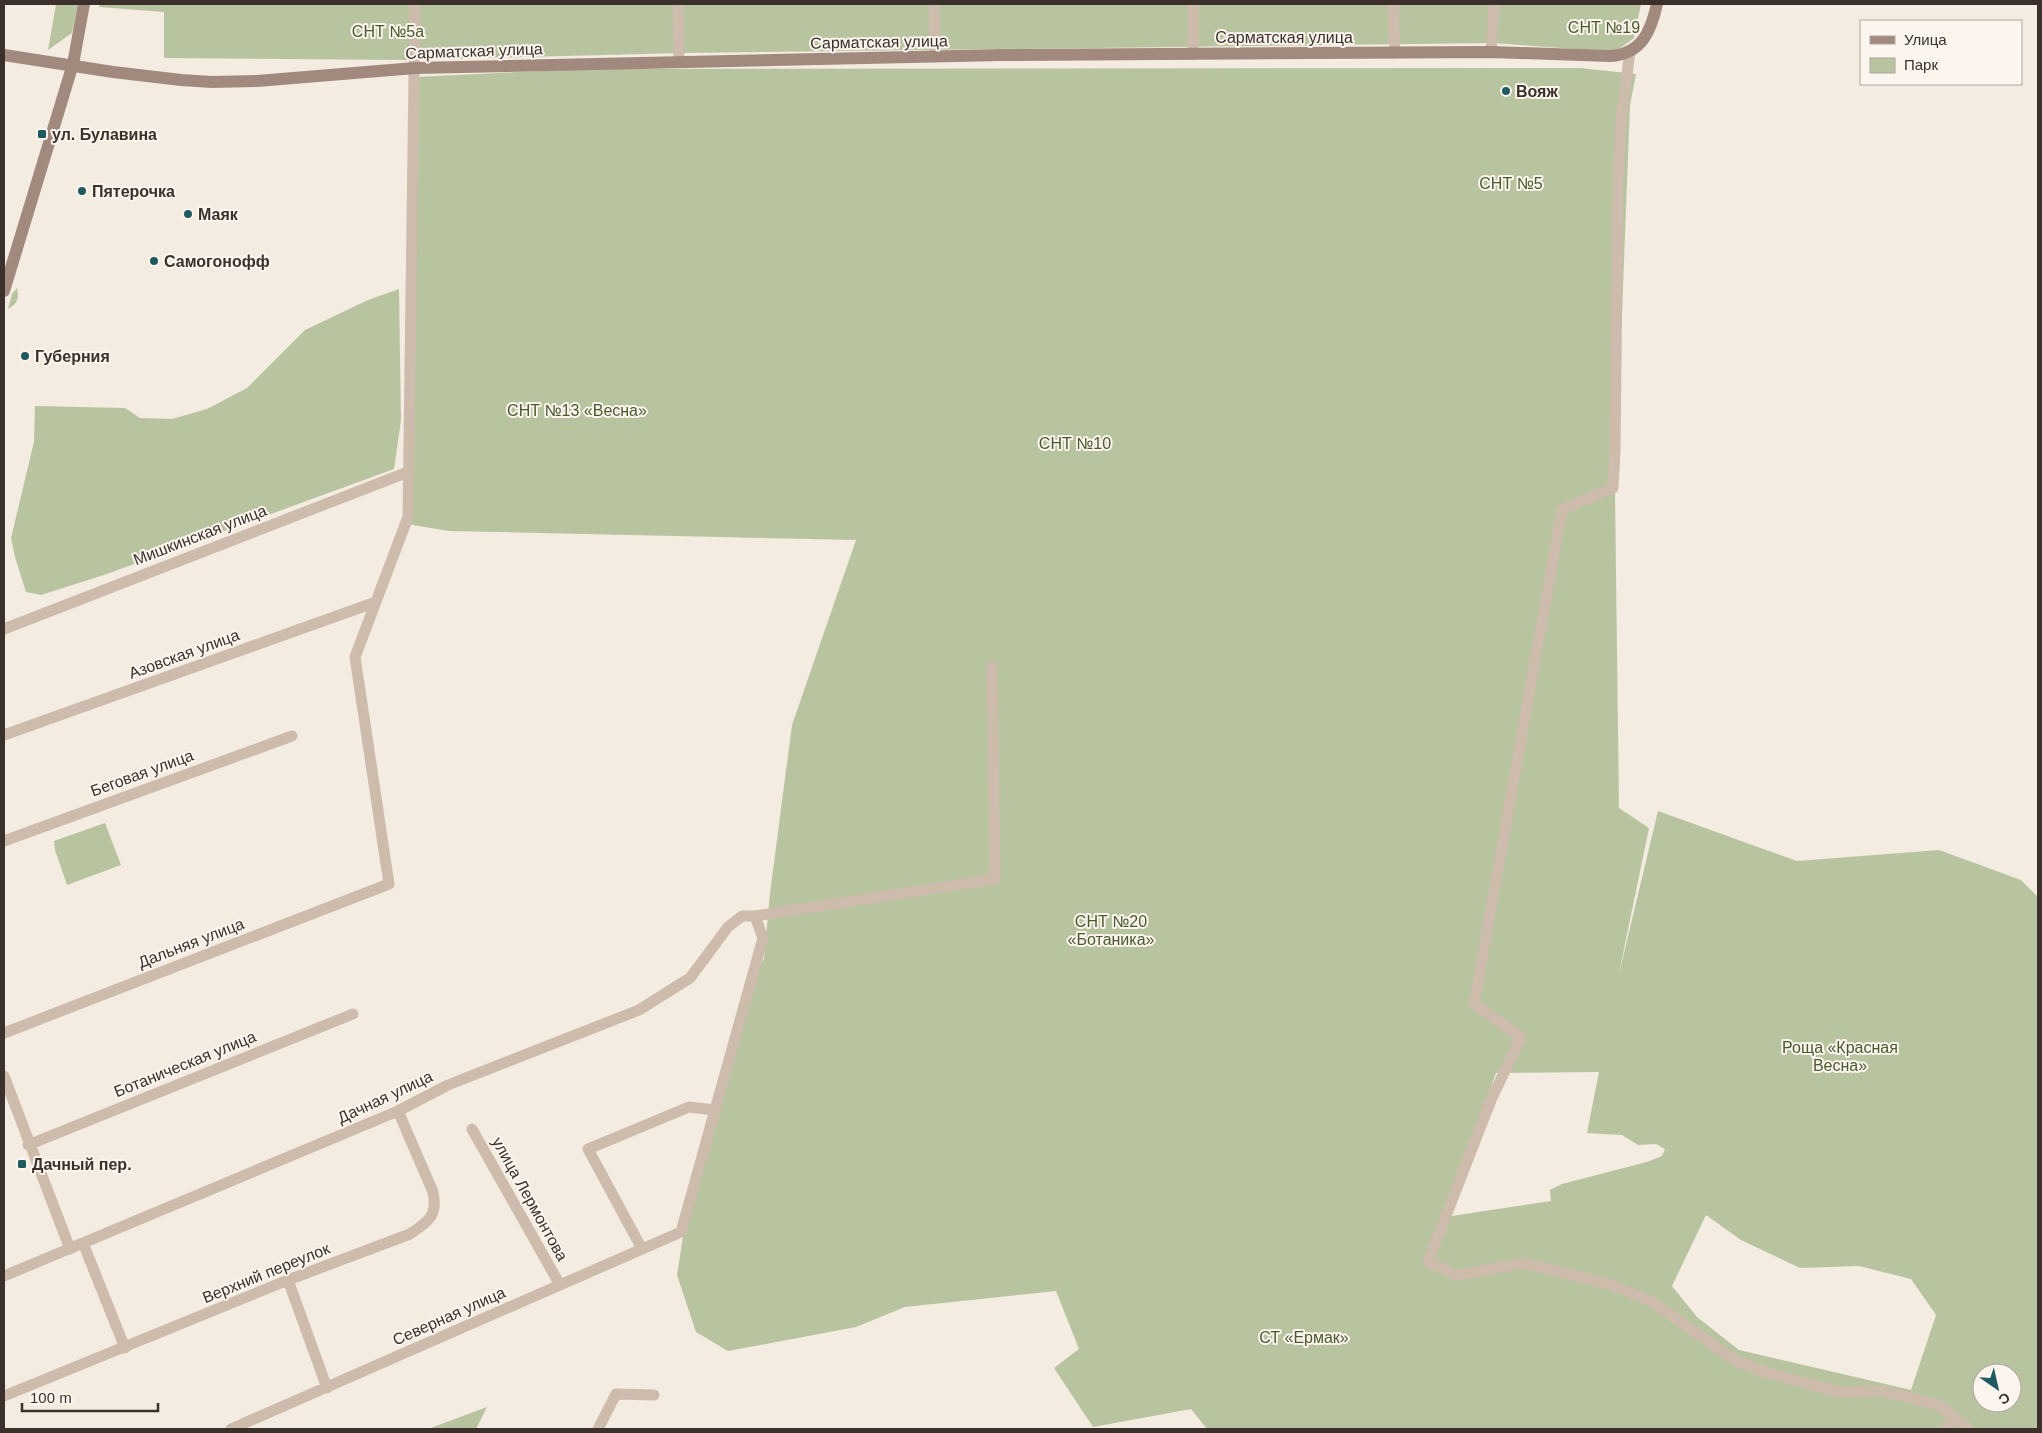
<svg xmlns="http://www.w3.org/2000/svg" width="2042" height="1433" viewBox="0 0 2042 1433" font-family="Arial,sans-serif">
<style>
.green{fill:#b8c4a0;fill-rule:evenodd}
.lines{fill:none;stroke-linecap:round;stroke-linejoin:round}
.street{stroke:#cdbbac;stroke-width:11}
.secondary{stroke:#a18a7d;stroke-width:12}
.poi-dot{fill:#1f5a5e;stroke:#fbf5ee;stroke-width:2}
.labels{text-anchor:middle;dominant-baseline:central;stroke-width:4;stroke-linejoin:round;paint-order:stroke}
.park-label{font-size:16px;fill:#4a5a2e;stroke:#fbf5ee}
.street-label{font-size:16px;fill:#3b302b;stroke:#fbf5ee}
.poi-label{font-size:16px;font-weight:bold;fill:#3b302b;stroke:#fbf5ee;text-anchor:start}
</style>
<rect width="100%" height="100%" fill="#f4ebe1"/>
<path class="green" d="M 56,4 L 78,4 L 72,33 L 48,50 Z
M 100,4 L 1641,4 L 1634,38 L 1615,52 L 1494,43 L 682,53 L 406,60 L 164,58 L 164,12 L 99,7 Z
M 1580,68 L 1636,74 L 1630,105 L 1615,494 L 1619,808 L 1649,828 L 1618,978 L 1658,811 L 1797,861 L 1939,850 L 2021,880 L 2038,897 L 2038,1429 L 1207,1429 L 1191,1409 L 1093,1427 L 1054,1368 L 1079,1349 L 1056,1291 L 905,1307 L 856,1327 L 728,1351 L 696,1332 L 677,1275 L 685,1224 L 744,990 L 764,959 L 770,893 L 792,725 L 856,540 L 449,531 L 407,524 L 414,77 L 585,69 ZM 1599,1072 L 1587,1133 L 1622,1135 L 1638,1145 L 1656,1144 L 1665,1149 L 1662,1156 L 1647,1162 L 1562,1184 L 1550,1190 L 1551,1201 L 1445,1217 L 1496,1073 ZM 1706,1215 L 1741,1240 L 1800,1268 L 1859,1266 L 1911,1279 L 1936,1315 L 1911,1390 L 1739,1350 L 1697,1317 L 1672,1286 ZM 1982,1373 L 2012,1373 L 2012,1403 L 1982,1403 Z
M 17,288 C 19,299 18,303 8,309 L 12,294 Z
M 399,289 L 401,420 L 394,469 L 104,575 L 41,595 L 26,592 L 15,557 L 11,538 L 34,442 L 35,406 L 125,408 L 140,418 L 172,419 L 207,409 L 247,388 L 305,330 L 368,300 Z
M 105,823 L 121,865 L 67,885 L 55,850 L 54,841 Z
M 487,1407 L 476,1429 L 428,1429 Z"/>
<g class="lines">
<path class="street" d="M 678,4 L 679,62
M 934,4 L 935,57
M 1193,4 L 1193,54
M 1393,4 L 1395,53
M 1630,51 L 1621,121 L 1618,179 L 1615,452 L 1613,488 L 1562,509 L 1474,1004 L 1521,1037 L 1491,1100 L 1428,1262 L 1457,1275 L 1524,1263 L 1609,1284 L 1651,1301 L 1736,1361 L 1765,1372 L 1839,1392 L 1882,1391 L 1939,1405 L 1969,1429
M 1491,52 L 1494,4
M 4,629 L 408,472
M 4,735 L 376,602
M 4,841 L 292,736
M 4,1033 L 389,884 L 355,657 L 408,517 L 415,4
M 4,1076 L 70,1249
M 472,1129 L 560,1285
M 28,1145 L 353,1014
M 83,1243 L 125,1348
M 642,1249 L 588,1149 L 689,1107 L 715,1110
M 4,1276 L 398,1111 L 448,1085 L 639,1010 L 690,978 L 728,927 L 742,916 L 755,916 L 995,879 L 992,666
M 288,1280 L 327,1388
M 4,1396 L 288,1280 L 410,1234 C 428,1222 438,1216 433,1192 L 398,1111
M 231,1429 L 681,1232 L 763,938 L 755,916
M 598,1429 L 616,1394 L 654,1395
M 1944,1429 L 1957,1419"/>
<path class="secondary" d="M 4,55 L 113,72 L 181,80 L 212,82 L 257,81 L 415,68 L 1002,55 L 1491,52 L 1610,56 C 1642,54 1651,31 1657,4
M 4,291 L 73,64 L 84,4"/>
</g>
<g class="poi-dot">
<circle cx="1506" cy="91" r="5"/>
<rect x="37" y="129" width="10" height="10" rx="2.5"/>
<circle cx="82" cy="191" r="5"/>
<circle cx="188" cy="214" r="5"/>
<circle cx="154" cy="261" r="5"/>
<circle cx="25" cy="356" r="5"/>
<rect x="17" y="1159" width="10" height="10" rx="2.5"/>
</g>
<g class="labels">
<g class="park-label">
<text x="1604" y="27">СНТ №19</text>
<text x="388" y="31">СНТ №5а</text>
<text x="1511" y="183">СНТ №5</text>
<text x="577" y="410">СНТ №13 «Весна»</text>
<text x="1075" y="443">СНТ №10</text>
<text x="1111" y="921">СНТ №20<tspan x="1111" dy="18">«Ботаника»</tspan></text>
<text x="1840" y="1047">Роща «Красная<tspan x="1840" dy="18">Весна»</tspan></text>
<text x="1304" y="1337">СТ «Ермак»</text>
</g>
<g class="street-label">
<text x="1284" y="37">Сарматская улица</text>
<text transform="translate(879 42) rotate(-1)">Сарматская улица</text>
<text transform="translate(474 51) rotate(-2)">Сарматская улица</text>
<text transform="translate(200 535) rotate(-21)">Мишкинская улица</text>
<text transform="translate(184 654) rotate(-20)">Азовская улица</text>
<text transform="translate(142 773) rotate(-20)">Беговая улица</text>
<text transform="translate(191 943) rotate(-21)">Дальняя улица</text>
<text transform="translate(185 1064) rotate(-22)">Ботаническая улица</text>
<text transform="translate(385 1097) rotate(-25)">Дачная улица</text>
<text transform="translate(530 1199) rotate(61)">улица Лермонтова</text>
<text transform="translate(266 1273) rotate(-22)">Верхний переулок</text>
<text transform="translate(449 1316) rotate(-24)">Северная улица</text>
</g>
<g class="poi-label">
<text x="1516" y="91">Вояж</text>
<text x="52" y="134">ул. Булавина</text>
<text x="92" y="191">Пятерочка</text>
<text x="198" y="214">Маяк</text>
<text x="164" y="261">Самогонофф</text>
<text x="35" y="356">Губерния</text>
<text x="32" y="1164">Дачный пер.</text>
</g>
</g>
<rect width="2042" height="1433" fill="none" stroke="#3b302b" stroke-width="10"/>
<rect x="1860" y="20" width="162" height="65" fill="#fbf5ee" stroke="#aea6a0"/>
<rect x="1870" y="36" width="25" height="8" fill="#a18a7d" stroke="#aea6a0"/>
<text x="1904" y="45" font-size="15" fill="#3b302b">Улица</text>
<rect x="1870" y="58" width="25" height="15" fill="#b8c4a0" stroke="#aea6a0"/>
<text x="1904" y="70" font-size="15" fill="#3b302b">Парк</text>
<g transform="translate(1997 1388) rotate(146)"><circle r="24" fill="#fbf5ee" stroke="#aea6a0"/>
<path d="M0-4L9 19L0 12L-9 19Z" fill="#1f5a5e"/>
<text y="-8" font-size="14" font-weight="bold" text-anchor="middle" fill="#3b302b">С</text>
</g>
<path d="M22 1403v8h136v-8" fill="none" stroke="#3b302b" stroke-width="2.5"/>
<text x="30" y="1403" font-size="15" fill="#3b302b" stroke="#fbf5ee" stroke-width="4" paint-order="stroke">100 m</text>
</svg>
